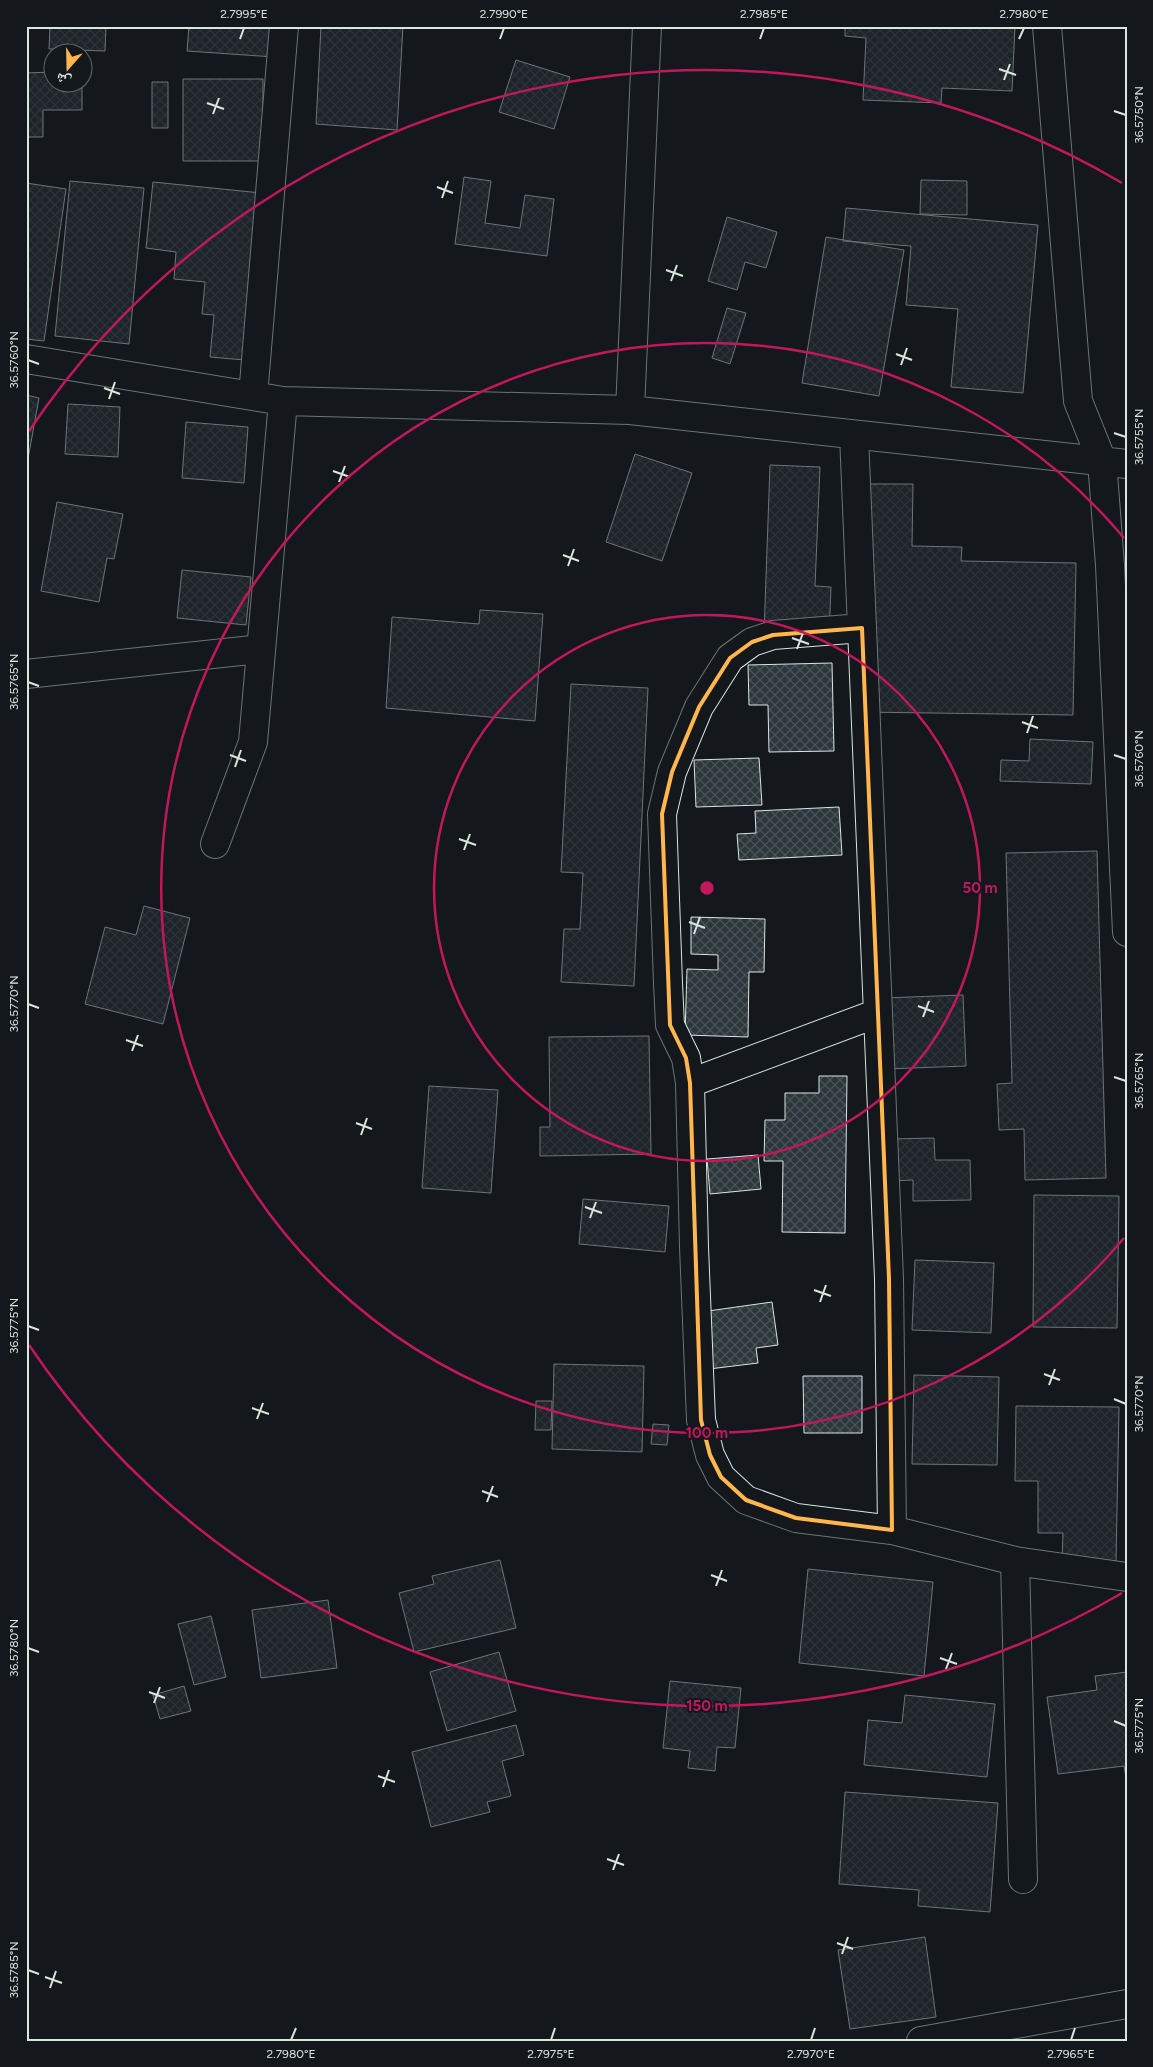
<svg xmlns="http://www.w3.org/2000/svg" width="1153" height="2067" viewBox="0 0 1153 2067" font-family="Figtree,'Noto Naskh Arabic',sans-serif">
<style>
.building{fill:url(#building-cross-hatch);stroke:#d8e6dc}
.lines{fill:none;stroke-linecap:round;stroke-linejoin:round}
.minor-casing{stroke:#d8e6dc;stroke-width:30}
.minor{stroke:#14181c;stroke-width:28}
.marked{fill:none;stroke:#ffb74d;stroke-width:4;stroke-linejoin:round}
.ticks{fill:none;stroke:#d8e6dc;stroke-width:2}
.ring{fill:none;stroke:#c2185b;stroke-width:2.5}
.centre{fill:#c2185b;stroke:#14181c;stroke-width:2.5}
.ring-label{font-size:15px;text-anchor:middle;font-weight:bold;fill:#c2185b;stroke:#14181c;stroke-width:4;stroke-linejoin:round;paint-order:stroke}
.neatline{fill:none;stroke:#d8e6dc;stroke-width:2}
.ticks-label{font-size:12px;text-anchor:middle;fill:#d8e6dc}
</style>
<defs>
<pattern id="building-cross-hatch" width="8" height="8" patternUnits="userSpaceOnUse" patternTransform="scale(1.25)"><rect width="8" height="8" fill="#2c363c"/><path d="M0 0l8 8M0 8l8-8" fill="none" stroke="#4a5358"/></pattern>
</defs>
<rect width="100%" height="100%" fill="#14181c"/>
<path class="building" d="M 50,26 L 106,26 L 105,51 L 49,49 Z
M 189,26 L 275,26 L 274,57 L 187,51 Z
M 321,26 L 403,26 L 397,130 L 316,124 Z
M 845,26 L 1015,26 L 1012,91 L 942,88 L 941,103 L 863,100 L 866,38 L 845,36 Z
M 516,60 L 570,77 L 554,129 L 499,112 Z
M 52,72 L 52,82 L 82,82 L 82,110 L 43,110 L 43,137 L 26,137 L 26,73 Z
M 183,79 L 263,79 L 263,161 L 183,161 Z
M 152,82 L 168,82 L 168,128 L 152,128 Z
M 464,177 L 491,181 L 485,223 L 520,228 L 525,195 L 554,199 L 547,256 L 455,244 Z
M 921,180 L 967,181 L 967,215 L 920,214 Z
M 70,181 L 144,188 L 129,344 L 55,336 Z
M 153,182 L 261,193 L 244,360 L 210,357 L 214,315 L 202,314 L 205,282 L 174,279 L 176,252 L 146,248 Z
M 26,183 L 66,189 L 44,341 L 26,339 Z
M 846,208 L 1038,225 L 1023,393 L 951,387 L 958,309 L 906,305 L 911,246 L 843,241 Z
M 727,217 L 777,232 L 766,268 L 745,262 L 737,290 L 708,281 Z
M 826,237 L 904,250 L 879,396 L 802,383 Z
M 727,308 L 746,313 L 730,364 L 712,358 Z
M 26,395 L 39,398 L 26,470 Z
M 68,404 L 120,407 L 118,457 L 65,454 Z
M 186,422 L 248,427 L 244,483 L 182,478 Z
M 635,454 L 692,473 L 662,561 L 606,542 Z
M 770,465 L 820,467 L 815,586 L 831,587 L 829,637 L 764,634 Z
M 864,484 L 913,484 L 912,546 L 962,547 L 961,561 L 1076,563 L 1073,715 L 860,712 Z
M 57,502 L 123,514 L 114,559 L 107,558 L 99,602 L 41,591 Z
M 182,570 L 251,577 L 246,625 L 177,618 Z
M 480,610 L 543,614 L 535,721 L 386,708 L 392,617 L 479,624 Z
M 832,663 L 834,751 L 769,752 L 768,705 L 749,705 L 748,665 Z
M 571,684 L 648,688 L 634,986 L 561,982 L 564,929 L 580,929 L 583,873 L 561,872 Z
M 1030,739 L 1093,742 L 1091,784 L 1000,781 L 1001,760 L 1029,761 Z
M 759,758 L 762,805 L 696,807 L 694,760 Z
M 839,807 L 842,855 L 739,860 L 737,834 L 756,833 L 755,811 Z
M 1097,851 L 1106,1178 L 1025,1180 L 1024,1129 L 999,1130 L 997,1084 L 1012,1083 L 1006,853 Z
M 144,906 L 190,918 L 163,1024 L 85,1004 L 105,927 L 136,935 Z
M 691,917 L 765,919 L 764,972 L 749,972 L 748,1037 L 685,1035 L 687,969 L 718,970 L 718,955 L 691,954 Z
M 963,995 L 966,1066 L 886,1069 L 883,998 Z
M 649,1036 L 651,1154 L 540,1156 L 540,1127 L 550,1127 L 549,1037 Z
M 819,1076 L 847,1076 L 845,1233 L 782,1232 L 783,1161 L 764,1161 L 765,1120 L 785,1120 L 785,1093 L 819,1093 Z
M 429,1086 L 498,1090 L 491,1193 L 422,1188 Z
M 934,1138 L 935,1160 L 970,1160 L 971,1200 L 913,1201 L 913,1180 L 890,1181 L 889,1139 Z
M 758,1155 L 761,1189 L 710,1194 L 707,1159 Z
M 1034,1195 L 1119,1196 L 1117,1328 L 1033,1327 Z
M 583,1199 L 669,1206 L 665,1252 L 579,1244 Z
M 915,1260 L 994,1263 L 991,1333 L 912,1330 Z
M 772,1302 L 778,1345 L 756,1348 L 758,1363 L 709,1369 L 701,1312 Z
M 554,1364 L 644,1366 L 642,1452 L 552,1449 Z
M 914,1375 L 999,1377 L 997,1465 L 912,1464 Z
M 803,1376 L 862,1376 L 862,1433 L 804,1433 Z
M 536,1401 L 552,1401 L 551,1430 L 535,1430 Z
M 1016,1406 L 1119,1407 L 1116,1561 L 1062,1560 L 1063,1533 L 1038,1533 L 1038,1481 L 1015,1481 Z
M 653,1424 L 669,1425 L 667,1445 L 651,1444 Z
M 500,1560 L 516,1628 L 414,1652 L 399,1593 L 434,1584 L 432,1576 Z
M 808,1569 L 933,1582 L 924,1676 L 799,1663 Z
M 328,1600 L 337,1668 L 261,1678 L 252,1610 Z
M 211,1616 L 226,1677 L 194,1685 L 178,1624 Z
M 499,1652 L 516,1711 L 447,1731 L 430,1672 Z
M 1127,1672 L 1127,1784 L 1124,1766 L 1058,1774 L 1047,1697 L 1097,1690 L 1095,1676 Z
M 670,1681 L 741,1688 L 735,1748 L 717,1747 L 715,1771 L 688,1768 L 690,1751 L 663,1748 Z
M 184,1686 L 191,1711 L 160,1719 L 153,1695 Z
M 905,1695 L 995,1704 L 987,1777 L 864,1765 L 868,1720 L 902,1723 Z
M 516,1725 L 524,1755 L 502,1761 L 511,1796 L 487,1802 L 490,1812 L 431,1827 L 412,1752 Z
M 845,1792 L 998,1803 L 990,1912 L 918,1906 L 919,1890 L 839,1884 Z
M 925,1937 L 936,2017 L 850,2029 L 838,1950 Z"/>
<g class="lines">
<g class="minor-casing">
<path id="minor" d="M 1047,26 L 1078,401 L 1102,461 L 1110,565 L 1127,932
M 26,359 L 283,401 L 630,410 L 1127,464
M 253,396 L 284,26
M 630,410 L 647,26
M 854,435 L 889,1279 L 892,1530
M 862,628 L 773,635 L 752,642 L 730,658 L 699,707 L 672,772 L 662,814 L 668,983 L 670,1025 L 686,1058 L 690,1083 L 694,1247 L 701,1420 L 710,1455 L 721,1477 L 746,1500 L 796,1518 L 892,1530 L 1015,1561 L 1127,1577
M 26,674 L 261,649
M 215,844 L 253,742 L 283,401
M 690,1083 L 878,1013
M 1015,1561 L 1023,1879
M 921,2041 L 1127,2004"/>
</g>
<use href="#minor" class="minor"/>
</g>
<path d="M0 0H1153V2067H0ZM 862,628 L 889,1279 L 892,1530 L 796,1518 L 746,1500 L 721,1477 L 710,1455 L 701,1420 L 690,1083 L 686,1058 L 670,1025 L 662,814 L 672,772 L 699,707 L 730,658 L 752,642 L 773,635 Z" fill="#14181c" fill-opacity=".55" fill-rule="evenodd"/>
<path class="marked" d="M 862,628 L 889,1279 L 892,1530 L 796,1518 L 746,1500 L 721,1477 L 710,1455 L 701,1420 L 690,1083 L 686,1058 L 670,1025 L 662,814 L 672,772 L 699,707 L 730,658 L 752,642 L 773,635 Z"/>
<path class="ticks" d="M 240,39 L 244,28M 500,39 L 504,28M 760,39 L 764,28M 1019,39 L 1024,28M 999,69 L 1016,75M 1004,80 L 1010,64M 207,103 L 224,109M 1114,111 L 1126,115M 213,114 L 219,98M 437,187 L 453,193M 442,198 L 448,181M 666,270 L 683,276M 671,281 L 677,265M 896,354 L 912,360M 28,360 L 39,364M 901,365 L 907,348M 104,388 L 120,394M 109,399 L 115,382M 1114,433 L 1126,437M 333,471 L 350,477M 339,482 L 345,466M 563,555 L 579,561M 568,566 L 574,549M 792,638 L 809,644M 797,649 L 803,633M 28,682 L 39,686M 1022,722 L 1038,728M 1027,733 L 1033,716M 230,755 L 246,761M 1114,755 L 1126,759M 235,767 L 241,750M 459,839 L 476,845M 464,850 L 470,834M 689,922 L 705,928M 694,934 L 700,917M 28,1004 L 39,1008M 918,1006 L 934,1012M 923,1017 L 929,1001M 126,1040 L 143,1046M 132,1051 L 138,1035M 1114,1077 L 1126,1081M 356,1123 L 372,1129M 361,1135 L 367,1118M 585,1207 L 602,1213M 590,1218 L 596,1202M 814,1290 L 831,1296M 820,1302 L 826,1285M 28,1326 L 39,1330M 1044,1374 L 1060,1380M 1049,1385 L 1055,1369M 1114,1399 L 1126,1404M 252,1408 L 269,1414M 257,1419 L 263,1403M 482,1491 L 498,1497M 487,1502 L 493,1486M 711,1575 L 727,1581M 716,1586 L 722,1570M 28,1648 L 39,1652M 940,1658 L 957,1664M 946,1669 L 952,1653M 149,1692 L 165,1698M 154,1703 L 160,1687M 1114,1721 L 1126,1726M 378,1776 L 395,1782M 383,1787 L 389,1770M 607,1859 L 624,1865M 613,1870 L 619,1854M 837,1943 L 853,1949M 842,1954 L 848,1937M 28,1970 L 39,1974M 45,1977 L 62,1983M 50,1988 L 56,1971M 291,2040 L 296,2028M 551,2040 L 555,2028M 811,2040 L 815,2028M 1071,2040 L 1075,2028"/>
<g class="ring">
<circle cx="707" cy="888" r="273"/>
<path d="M1124 1238A545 545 0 1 1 1124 538"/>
<path d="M1122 1593A818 818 0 0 1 29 1345M29 431A818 818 0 0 1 1122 183"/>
</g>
<circle cx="707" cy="888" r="8" class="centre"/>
<g class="ring-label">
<text x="980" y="893">50 m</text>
<text x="707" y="1438">100 m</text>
<text x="707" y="1711">150 m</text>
</g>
<rect width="1153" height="2067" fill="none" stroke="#14181c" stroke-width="55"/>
<g transform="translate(68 68) rotate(200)"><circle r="24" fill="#14181c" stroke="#626a69"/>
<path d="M0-4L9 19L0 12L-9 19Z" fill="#ffb74d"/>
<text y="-8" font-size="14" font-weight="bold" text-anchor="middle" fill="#d8e6dc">ش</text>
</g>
<rect x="28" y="28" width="1098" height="2012" class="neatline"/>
<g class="ticks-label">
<text x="244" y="18">2.7995°E</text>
<text x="504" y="18">2.7990°E</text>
<text x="764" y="18">2.7985°E</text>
<text x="1024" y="18">2.7980°E</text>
<text transform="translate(1139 115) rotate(-90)" y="4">36.5750°N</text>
<text transform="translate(14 360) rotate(-90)" y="4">36.5760°N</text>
<text transform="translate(1139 437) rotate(-90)" y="4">36.5755°N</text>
<text transform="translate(14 682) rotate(-90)" y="4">36.5765°N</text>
<text transform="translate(1139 759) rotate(-90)" y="4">36.5760°N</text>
<text transform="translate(14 1004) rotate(-90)" y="4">36.5770°N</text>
<text transform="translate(1139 1081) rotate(-90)" y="4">36.5765°N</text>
<text transform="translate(14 1326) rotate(-90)" y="4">36.5775°N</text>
<text transform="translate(1139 1404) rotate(-90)" y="4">36.5770°N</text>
<text transform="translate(14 1648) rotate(-90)" y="4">36.5780°N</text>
<text transform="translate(1139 1726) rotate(-90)" y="4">36.5775°N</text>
<text transform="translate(14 1970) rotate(-90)" y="4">36.5785°N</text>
<text x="291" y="2058">2.7980°E</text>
<text x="551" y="2058">2.7975°E</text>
<text x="811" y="2058">2.7970°E</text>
<text x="1071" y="2058">2.7965°E</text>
</g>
</svg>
